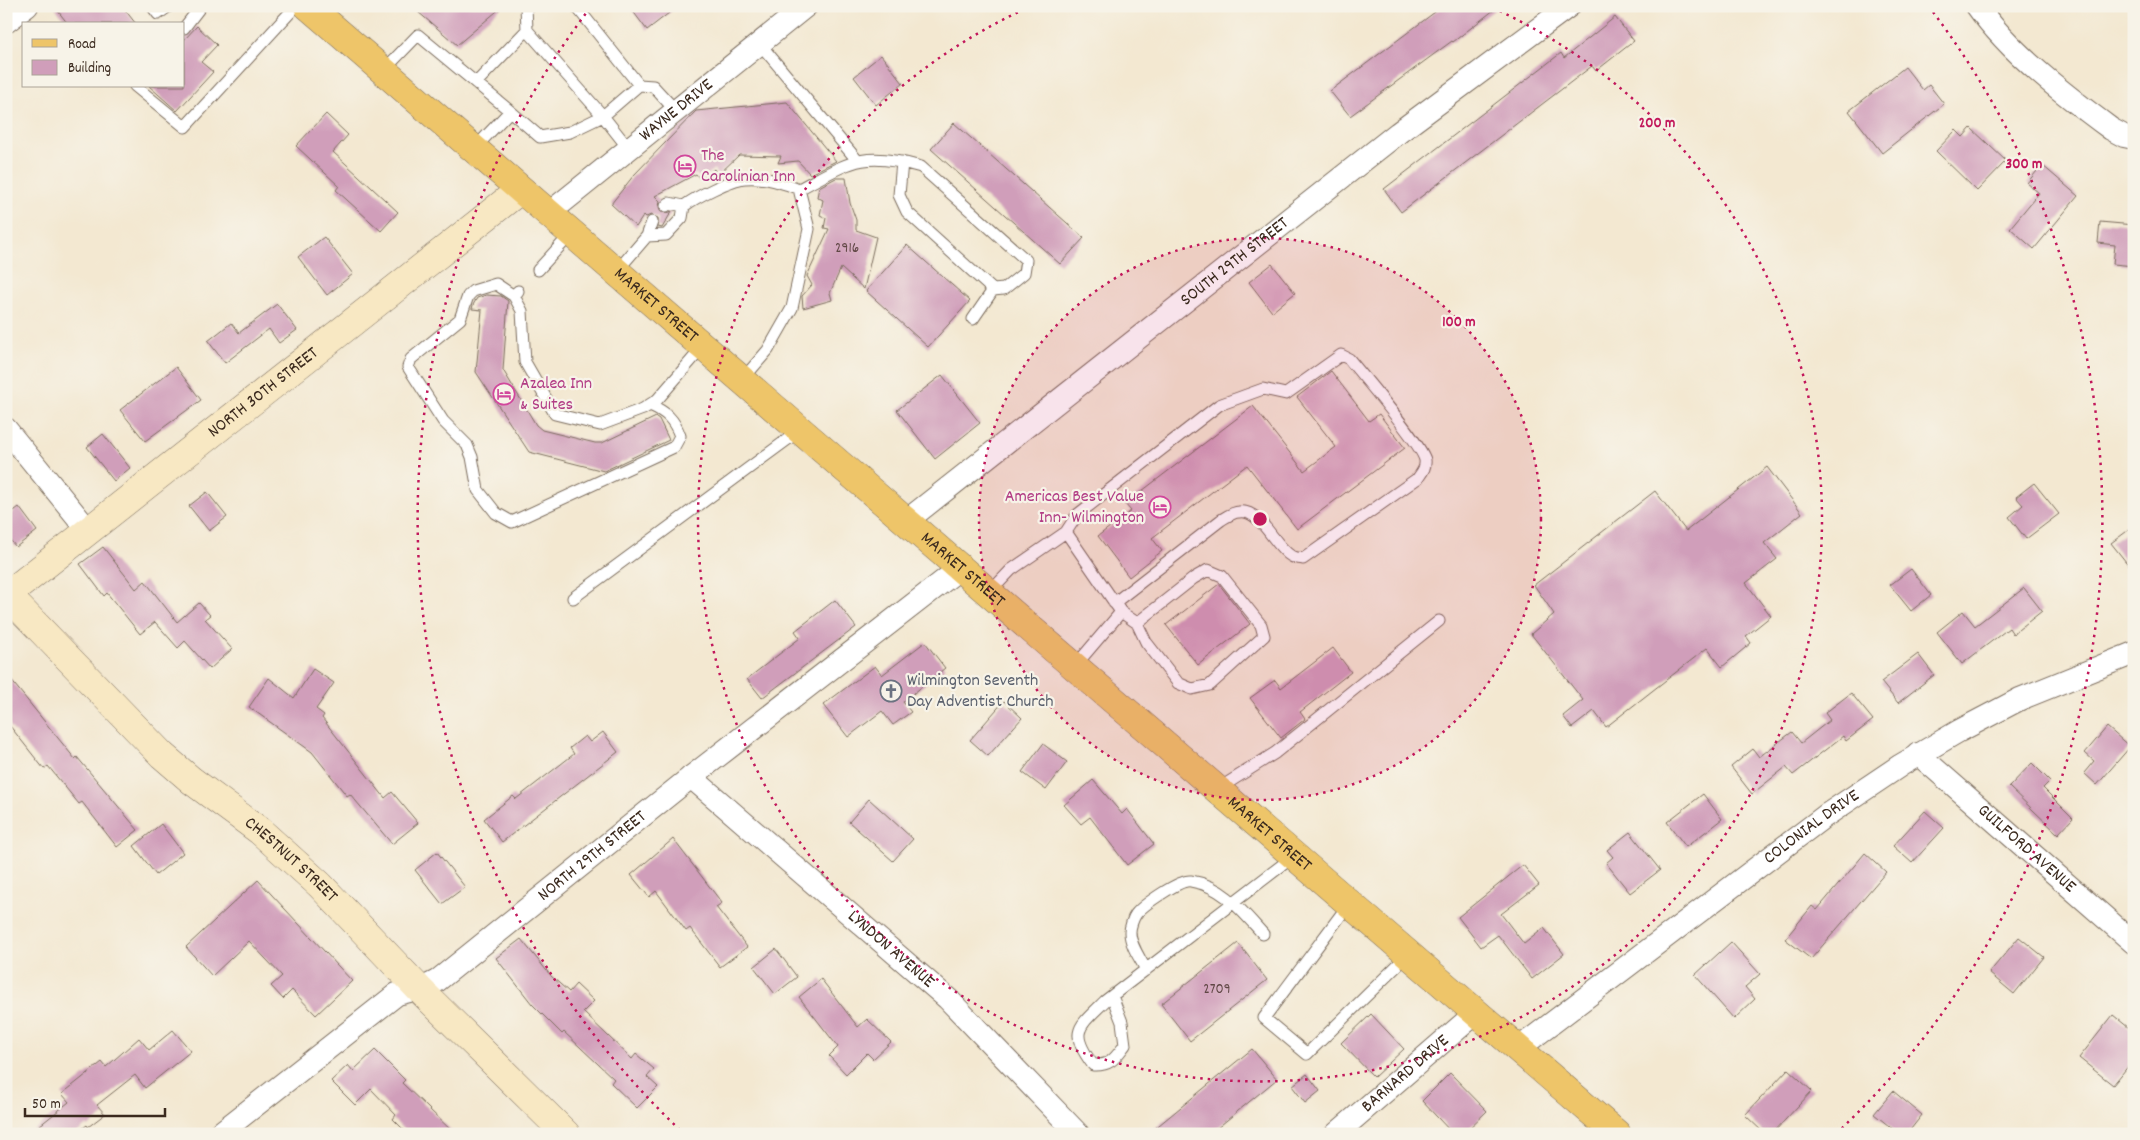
<svg xmlns="http://www.w3.org/2000/svg" width="2140" height="1140" viewBox="0 0 2140 1140" font-family="Dekko,sans-serif">
<style>
.building{fill:#d09eba}
.lines{fill:none;stroke-linecap:round;stroke-linejoin:round}
.lane-casing{stroke:#7b6c5d;stroke-width:13}
.street-casing{stroke:#7b6c5d;stroke-width:24}
.secondary-casing{stroke:#7b6c5d;stroke-width:29}
.primary-casing{stroke:#7b6c5d;stroke-width:29}
.lane{stroke:#fff;stroke-width:11}
.street{stroke:#fff;stroke-width:22}
.secondary{stroke:#f8e8c3;stroke-width:28}
.primary{stroke:#eec569;stroke-width:28}
.ring{fill:none;stroke:#c2185b;stroke-width:2.5;stroke-dasharray:2.5 5}
.labels{text-anchor:middle;dominant-baseline:central;stroke-width:4.5;stroke-linejoin:round;paint-order:stroke}
.number-label{font-size:15px;fill:#604745}
.street-label{font-size:18px;fill:#3b2a1e;stroke:#f7f3e8}
.hotel-label{font-size:18px;fill:#b23c85;stroke:#f7f3e8;text-anchor:start}
.worship-label{font-size:18px;fill:#5b616d;stroke:#f7f3e8;text-anchor:start}
.centre{fill:#c2185b;stroke:#f7f3e8;stroke-width:2.5}
.ring-label{font-size:15px;text-anchor:middle;font-weight:bold;fill:#c2185b;stroke:#f7f3e8;stroke-width:4.5;stroke-linejoin:round;paint-order:stroke}
</style>
<rect width="100%" height="100%" fill="#f7f3e8"/>
<filter id="ink" filterUnits="userSpaceOnUse"><feTurbulence type="fractalNoise" baseFrequency=".02" numOctaves="2"/><feDisplacementMap in="SourceGraphic" scale="10" xChannelSelector="R" yChannelSelector="G"/><feConvolveMatrix kernelMatrix="1 2 1 2 8 2 1 2 1" color-interpolation-filters="sRGB"/></filter>
<filter id="wash" filterUnits="userSpaceOnUse"><feTurbulence type="fractalNoise" baseFrequency=".0096" numOctaves="4" result="noise"/><feDisplacementMap in="SourceGraphic" scale="20" xChannelSelector="R" yChannelSelector="G"/><feGaussianBlur stdDeviation="1.12" result="paint"/><feColorMatrix in="noise" values="0 0 0 0 0 0 0 0 0 0 0 0 0 0 0 0 0 1.4 0 .05"/><feComposite in="paint" operator="in"/></filter>
<g filter="url(#wash)">
<rect width="100%" height="100%" fill="#f3e8d1"/>
<g id="blocks">
<path class="building" d="M 54,6 L 122,6 L 136,24 L 68,24 Z
M 411,6 L 503,6 L 457,45 Z
M 629,6 L 678,6 L 647,30 Z
M 1443,6 L 1499,6 L 1453,42 L 1452,41 L 1350,116 L 1330,91 Z
M 1615,17 L 1634,41 L 1596,71 L 1592,66 L 1401,212 L 1384,189 L 1561,53 L 1564,58 Z
M 197,26 L 217,45 L 201,62 L 213,72 L 177,111 L 149,86 L 184,86 L 184,40 Z
M 881,55 L 903,83 L 876,105 L 854,77 Z
M 1905,67 L 1923,90 L 1929,85 L 1944,104 L 1882,153 L 1849,111 Z
M 787,102 L 836,161 L 810,174 L 798,161 L 778,163 L 781,156 L 739,155 L 717,176 L 714,169 L 701,180 L 696,174 L 655,196 L 660,201 L 659,207 L 661,212 L 667,213 L 672,211 L 662,228 L 658,227 L 658,218 L 651,215 L 646,217 L 644,215 L 636,227 L 611,204 L 634,175 L 696,111 Z
M 326,114 L 348,135 L 333,152 L 398,212 L 381,231 L 336,190 L 339,186 L 296,146 Z
M 954,123 L 1084,238 L 1060,264 L 931,149 Z
M 1971,128 L 2006,161 L 1977,191 L 1936,151 L 1956,130 L 1963,137 Z
M 2042,165 L 2078,196 L 2034,249 L 2010,228 L 2039,193 L 2027,183 Z
M 836,178 L 846,178 L 850,203 L 856,220 L 856,230 L 876,237 L 864,289 L 841,268 L 830,293 L 832,300 L 803,308 L 802,296 L 812,285 L 807,276 L 829,229 L 824,228 L 826,218 L 820,215 L 823,200 L 817,197 L 819,187 Z
M 2100,222 L 2134,225 L 2134,266 L 2113,264 L 2115,245 L 2098,243 Z
M 324,237 L 353,274 L 327,295 L 298,257 Z
M 907,245 L 970,301 L 928,347 L 866,291 Z
M 1272,264 L 1295,293 L 1272,312 L 1249,282 Z
M 486,295 L 501,296 L 508,301 L 503,370 L 536,425 L 542,430 L 595,443 L 602,443 L 656,417 L 659,419 L 669,440 L 604,471 L 529,452 L 476,372 L 482,310 L 472,309 L 473,305 L 477,298 Z
M 277,304 L 297,330 L 279,343 L 269,329 L 225,363 L 208,341 L 231,323 L 239,333 Z
M 176,367 L 201,400 L 145,441 L 120,410 Z
M 1331,371 L 1369,421 L 1379,414 L 1405,448 L 1297,529 L 1247,465 L 1152,538 L 1162,551 L 1129,577 L 1098,536 L 1131,511 L 1125,504 L 1253,406 L 1304,471 L 1336,447 L 1297,397 Z
M 942,375 L 980,423 L 935,459 L 897,410 Z
M 103,434 L 130,468 L 114,481 L 87,447 Z
M 1767,467 L 1802,513 L 1764,543 L 1777,559 L 1746,583 L 1771,616 L 1746,636 L 1751,643 L 1722,667 L 1707,648 L 1606,727 L 1594,711 L 1572,728 L 1563,716 L 1583,700 L 1531,634 L 1554,614 L 1534,585 L 1655,491 L 1686,531 Z
M 2034,483 L 2059,514 L 2026,539 L 2009,517 L 2023,505 L 2016,497 Z
M 207,492 L 227,517 L 209,531 L 189,506 Z
M 19,507 L 37,531 L 16,547 L 6,535 L 6,517 Z
M 2134,526 L 2134,572 L 2111,543 Z
M 103,547 L 136,589 L 145,581 L 177,622 L 199,603 L 210,615 L 205,619 L 232,649 L 210,669 L 185,641 L 178,648 L 155,622 L 140,634 L 107,593 L 104,596 L 80,564 Z
M 1911,569 L 1931,595 L 1911,611 L 1890,585 Z
M 1219,584 L 1250,624 L 1198,665 L 1166,625 Z
M 2024,588 L 2042,611 L 2013,634 L 2009,628 L 1962,664 L 1937,632 L 1963,611 L 1975,626 Z
M 835,600 L 856,627 L 762,698 L 747,679 L 800,638 L 795,631 Z
M 925,642 L 945,668 L 903,702 L 911,712 L 893,725 L 882,711 L 848,737 L 823,705 L 875,666 L 882,675 Z
M 1333,648 L 1351,672 L 1300,712 L 1305,719 L 1281,738 L 1250,698 L 1275,680 L 1281,688 Z
M 1918,654 L 1934,675 L 1898,703 L 1881,682 Z
M 313,669 L 334,683 L 316,709 L 324,715 L 322,718 L 385,798 L 392,792 L 418,823 L 392,844 L 350,794 L 347,796 L 312,752 L 249,707 L 269,678 L 294,698 Z
M 6,674 L 75,759 L 77,757 L 138,830 L 117,847 L 82,802 L 79,804 L 48,766 L 44,769 L 6,721 Z
M 1851,693 L 1873,720 L 1846,741 L 1843,736 L 1793,775 L 1786,767 L 1752,794 L 1731,767 L 1753,749 L 1759,757 L 1792,732 L 1801,743 L 1830,720 L 1825,713 Z
M 1004,701 L 1022,718 L 988,756 L 970,740 Z
M 2107,727 L 2130,747 L 2097,785 L 2084,773 L 2094,761 L 2085,753 Z
M 603,732 L 618,752 L 502,842 L 484,819 L 513,796 L 516,799 L 574,754 L 570,748 L 585,736 L 590,742 Z
M 1043,744 L 1067,762 L 1046,790 L 1022,772 Z
M 2032,763 L 2050,781 L 2043,788 L 2073,818 L 2058,834 L 2009,787 Z
M 1093,780 L 1122,814 L 1127,809 L 1154,844 L 1127,865 L 1090,817 L 1081,824 L 1064,805 Z
M 1703,794 L 1722,819 L 1686,847 L 1667,822 Z
M 869,799 L 913,839 L 893,861 L 849,822 Z
M 1925,811 L 1944,828 L 1912,863 L 1893,846 Z
M 161,824 L 183,853 L 156,875 L 134,846 Z
M 1630,832 L 1660,870 L 1630,893 L 1606,863 L 1613,857 L 1607,850 Z
M 673,839 L 722,903 L 716,907 L 747,947 L 720,967 L 690,928 L 686,931 L 656,891 L 649,897 L 631,875 Z
M 437,852 L 465,887 L 442,904 L 415,870 Z
M 1865,853 L 1886,872 L 1811,959 L 1785,939 L 1812,906 L 1817,910 Z
M 1523,865 L 1539,885 L 1501,914 L 1524,944 L 1544,928 L 1564,954 L 1532,979 L 1498,935 L 1481,947 L 1458,917 Z
M 258,880 L 352,981 L 316,1015 L 292,990 L 283,999 L 271,986 L 282,976 L 249,941 L 212,976 L 186,947 Z
M 2019,937 L 2044,957 L 2014,994 L 1989,973 Z
M 521,939 L 551,976 L 569,992 L 576,984 L 594,1001 L 583,1012 L 632,1059 L 636,1054 L 654,1069 L 647,1077 L 658,1087 L 637,1108 L 611,1083 L 614,1079 L 564,1032 L 562,1034 L 532,1004 L 496,958 Z
M 1731,942 L 1760,974 L 1745,987 L 1755,999 L 1734,1019 L 1695,975 Z
M 1238,943 L 1267,980 L 1190,1041 L 1161,1004 Z
M 776,949 L 797,977 L 775,994 L 754,967 Z
M 821,979 L 858,1027 L 867,1019 L 891,1042 L 873,1059 L 867,1053 L 846,1074 L 829,1056 L 838,1047 L 799,997 Z
M 1371,1014 L 1404,1049 L 1374,1077 L 1341,1043 Z
M 2113,1015 L 2134,1032 L 2134,1059 L 2113,1085 L 2079,1058 Z
M 173,1030 L 191,1051 L 145,1088 L 135,1075 L 97,1105 L 105,1114 L 88,1127 L 87,1125 L 75,1134 L 29,1134 L 69,1102 L 62,1094 L 102,1062 L 106,1067 L 139,1038 L 149,1050 Z
M 1252,1049 L 1277,1079 L 1210,1134 L 1148,1134 Z
M 375,1050 L 405,1080 L 402,1083 L 455,1134 L 408,1134 L 393,1119 L 396,1115 L 371,1089 L 355,1105 L 331,1081 L 348,1065 L 353,1071 Z
M 1788,1069 L 1812,1091 L 1772,1134 L 1765,1134 L 1745,1115 Z
M 1450,1073 L 1487,1111 L 1463,1134 L 1453,1134 L 1422,1101 Z
M 1307,1074 L 1320,1091 L 1305,1103 L 1292,1086 Z
M 1893,1091 L 1922,1115 L 1907,1134 L 1899,1134 L 1874,1114 Z"/>
</g>
</g>
<g filter="url(#ink)">
<use href="#blocks" fill-opacity="0" stroke="#7b6c5d" stroke-width="1"/>
<g class="lines">
<g class="lane-casing">
<path id="lane" d="M 152,6 L 158,14 L 169,6
M 576,6 L 639,85
M 184,28 L 201,6
M 760,44 L 857,160
M 383,71 L 418,35 L 510,111
M 476,83 L 527,30 L 526,6
M 135,86 L 185,127 L 296,6
M 629,149 L 603,116 L 639,85 L 653,86 L 676,111
M 473,150 L 510,111 L 540,137 L 570,132 L 603,116 L 527,30
M 799,189 C 850,162 862,150 921,167 L 1026,260 L 1024,273 L 1004,289 L 993,290 L 907,212 L 899,195 L 902,162
M 666,206 L 669,203 L 684,206 C 696,197 731,179 745,178 C 764,176 782,182 799,189 L 809,229 L 792,308 L 768,350 L 742,380
M 647,236 L 666,235 L 682,218 L 684,206
M 538,270 L 571,234
M 616,272 L 647,236 L 652,222
M 518,291 L 514,296 L 522,311 L 525,362 L 555,414 L 600,425 L 643,409 L 657,400 L 702,348
M 514,296 L 496,284 L 473,291 L 468,296 L 460,319 L 411,359 L 408,367 L 443,421 L 467,445 L 472,457 L 478,490 L 496,513 L 512,522 L 674,447 L 680,436 C 674,419 666,412 650,405
M 973,319 L 993,290
M 989,593 L 1011,570 L 1066,532
M 573,598 L 799,431
M 1114,603 L 1221,520 C 1226,517 1233,512 1239,512 C 1261,509 1274,546 1291,556 C 1294,558 1299,558 1303,559 L 1418,478 C 1422,472 1426,468 1425,460 C 1422,445 1363,376 1349,359 L 1341,355 L 1286,394 L 1263,389 L 1219,405 L 1077,515 L 1066,532 L 1121,612 L 1137,623 L 1146,642 L 1178,683 L 1192,689 L 1210,685 L 1264,636 L 1261,625 L 1222,576 L 1208,570 L 1194,578 L 1137,623
M 1075,666 L 1121,612
M 1218,789 L 1275,753 L 1439,621
M 1349,904 L 1264,1018 L 1307,1054 L 1408,955
M 1146,970 C 1140,958 1130,945 1130,932 C 1130,927 1133,918 1136,914 C 1143,905 1180,879 1191,881 C 1223,886 1242,911 1263,934
M 1112,996 L 1122,1022 L 1125,1045 C 1115,1058 1111,1066 1093,1065 C 1068,1031 1079,1027 1105,1001 L 1294,856"/>
</g>
<g class="street-casing">
<g id="street">
<path d="M 1977,6 C 2010,53 2065,95 2111,129 L 2124,136 L 2134,138"/>
<path d="M 6,22 L 27,6"/>
<path id="s1" d="M 548,214 L 806,6"/>
<path d="M 6,429 L 88,530"/>
<path id="s2" d="M 905,522 L 1398,133 L 1569,6"/>
<path id="s3" d="M 1918,754 L 2134,943"/>
<path id="s4" d="M 691,777 L 948,999 L 1078,1134"/>
<path id="s5" d="M 1518,1049 L 1825,816 L 1901,765 L 1959,731 L 2020,699 L 2134,653"/>
<path id="s6" d="M 219,1134 L 397,994 L 425,987 L 437,981 L 691,777 L 959,569"/>
<path id="s7" d="M 1336,1134 L 1476,1013"/>
</g>
</g>
<g class="secondary-casing">
<g id="secondary">
<path id="s8" d="M 7,595 L 162,755 L 191,780 L 260,831 L 320,885 L 419,989 L 566,1134"/>
<path id="s9" d="M 6,596 L 520,190"/>
</g>
</g>
<g class="primary-casing">
<g id="primary">
<path id="s10" d="M 308,6 L 1617,1134"/>
</g>
</g>
<use href="#lane" class="lane"/>
<use href="#street" class="street"/>
<use href="#secondary" class="secondary"/>
<use href="#primary" class="primary"/>
</g>
</g>
<circle cx="1260" cy="519" r="281" fill="#c2185b" fill-opacity=".12"/>
<g class="ring">
<circle cx="1260" cy="519" r="281"/>
<path d="M1493 8A562 562 0 1 1 1027 8"/>
<path d="M680 1130A843 843 0 0 1 587 12M1933 12A843 843 0 0 1 1840 1130"/>
</g>
<defs>
<g id="hotel-ring" transform="scale(1.125)"><circle r="9.5" fill="#f7f3e8" stroke="#d1479c" stroke-width="1.5"/><path d="M-6-4.5h1.5V1H6V5H4.5V3h-9V5H-6ZM-4 0a1.8 1.8 0 1 1 3.6 0ZM.5 0V-2.5h3Q6-2.5 6 0Z" fill="#d1479c"/></g>
<g id="church-ring" transform="scale(1.125)"><circle r="9.5" fill="#f7f3e8" stroke="#6b7280" stroke-width="1.5"/><path d="M-1.2-6h2.4v3.5h3.3v2.4h-3.3V6h-2.4V-.1h-3.3v-2.4h3.3Z" fill="#6b7280"/></g>
</defs>
<g fill-rule="evenodd">
<use href="#hotel-ring" x="685" y="166"/>
<use href="#hotel-ring" x="504" y="394"/>
<use href="#hotel-ring" x="1160" y="507"/>
<use href="#church-ring" x="891" y="691"/>
</g>
<g class="labels">
<g class="number-label">
<text x="847" y="249">2916</text>
<text x="1217" y="990">2709</text>
</g>
<g class="street-label">
<text stroke="none"><textPath href="#s1" startOffset="165">WAYNE DRIVE</textPath></text>
<text stroke="none"><textPath href="#s2" startOffset="420">SOUTH 29TH STREET</textPath></text>
<text stroke="none"><textPath href="#s10" startOffset="459">MARKET STREET</textPath></text>
<text stroke="none"><textPath href="#s9" startOffset="328">NORTH 30TH STREET</textPath></text>
<text stroke="none"><textPath href="#s10" startOffset="864">MARKET STREET</textPath></text>
<text stroke="none"><textPath href="#s5" startOffset="368">COLONIAL DRIVE</textPath></text>
<text stroke="none"><textPath href="#s10" startOffset="1269">MARKET STREET</textPath></text>
<text stroke="none"><textPath href="#s3" startOffset="144">GUILFORD AVENUE</textPath></text>
<text stroke="none"><textPath href="#s6" startOffset="468">NORTH 29TH STREET</textPath></text>
<text stroke="none"><textPath href="#s8" startOffset="389">CHESTNUT STREET</textPath></text>
<text stroke="none"><textPath href="#s4" startOffset="264">LYNDON AVENUE</textPath></text>
<text stroke="none"><textPath href="#s7" startOffset="92">BARNARD DRIVE</textPath></text>
</g>
<g class="hotel-label">
<text x="701" y="156">The<tspan x="701" dy="21">Carolinian Inn</tspan></text>
<text x="520" y="384">Azalea Inn<tspan x="520" dy="21">&amp; Suites</tspan></text>
<text x="1144" y="497" text-anchor="end">Americas Best Value<tspan x="1144" dy="21">Inn- Wilmington</tspan></text>
</g>
<g class="worship-label">
<text x="907" y="681">Wilmington Seventh<tspan x="907" dy="21">Day Adventist Church</tspan></text>
</g>
</g>
<circle cx="1260" cy="519" r="8" class="centre"/>
<g class="ring-label">
<text x="1657" y="127">200 m</text>
<text x="2024" y="168">300 m</text>
<text x="1459" y="326">100 m</text>
</g>
<rect width="2140" height="1140" fill="none" stroke="#f7f3e8" stroke-width="25"/>
<rect x="22" y="22" width="162" height="65" fill="#f7f3e8" stroke="#aca397"/>
<rect x="32" y="39" width="25" height="8" fill="#eec569" stroke="#aca397"/>
<text x="68" y="48" font-size="15" fill="#3b2a1e">Road</text>
<rect x="32" y="60" width="25" height="15" fill="#d09eba" stroke="#aca397"/>
<text x="68" y="72" font-size="15" fill="#3b2a1e">Building</text>
<path d="M25 1108v8h140v-8" fill="none" stroke="#3b2a1e" stroke-width="2.5"/>
<text x="32" y="1108" font-size="15" fill="#3b2a1e" stroke="#f7f3e8" stroke-width="4" paint-order="stroke">50 m</text>
</svg>
